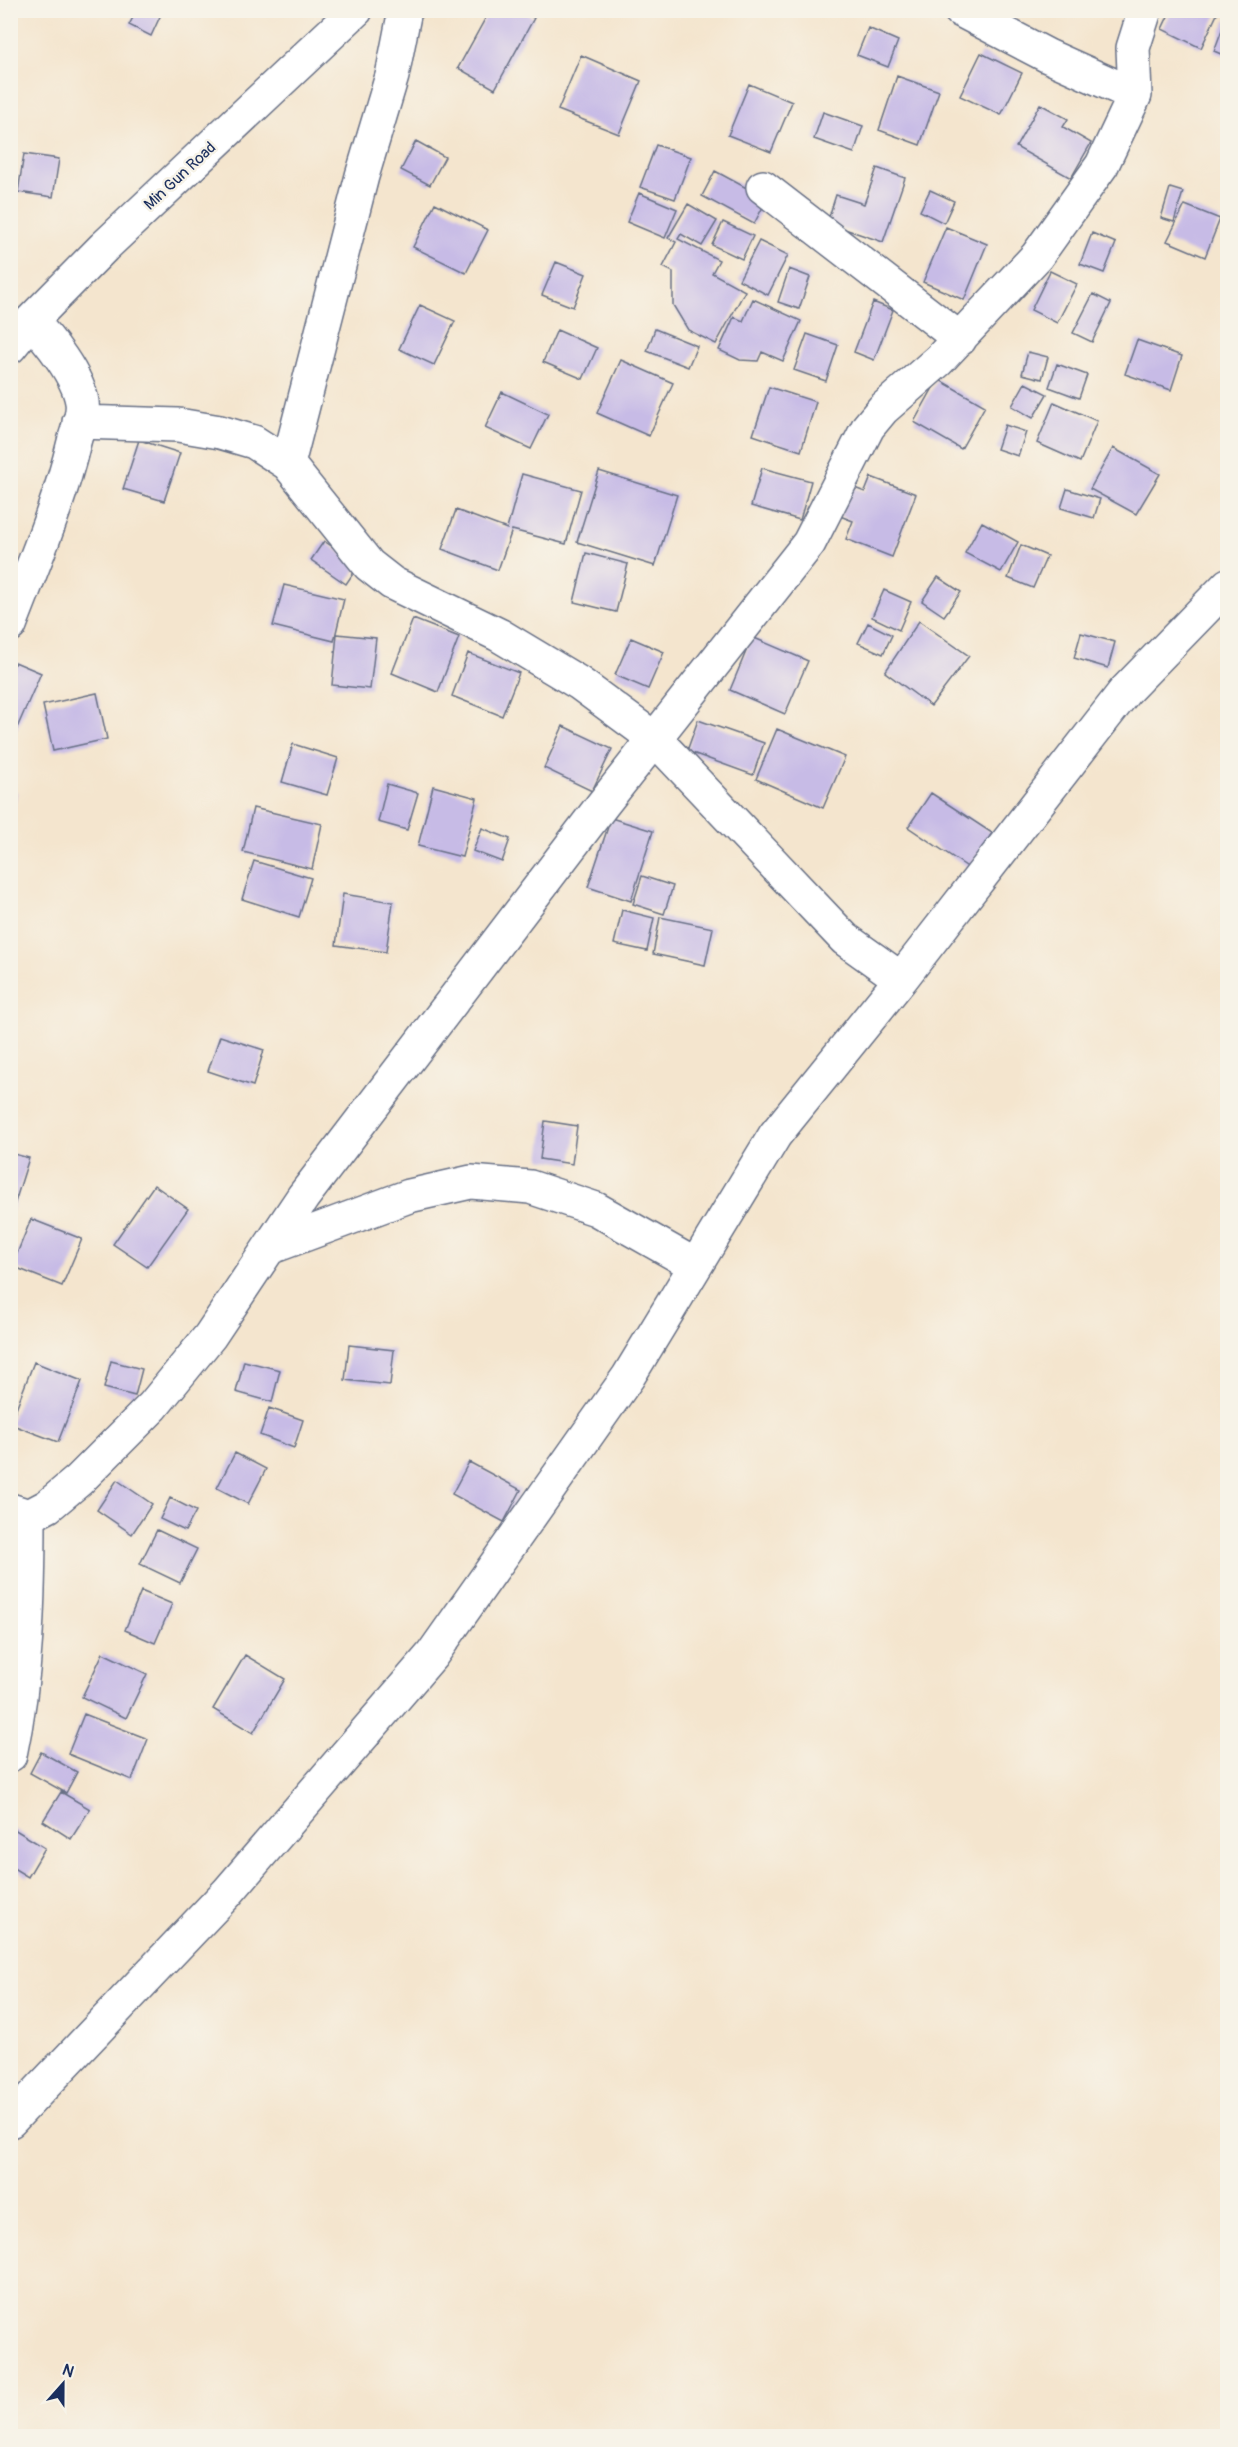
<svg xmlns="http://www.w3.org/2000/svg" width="1238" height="2447" viewBox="0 0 1238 2447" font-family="Pangolin,sans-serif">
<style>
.building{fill:#c7bbe6}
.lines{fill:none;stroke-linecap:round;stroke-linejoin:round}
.minor-casing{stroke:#676f85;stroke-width:36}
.minor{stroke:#fff;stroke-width:33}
.labels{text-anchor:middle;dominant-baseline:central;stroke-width:5;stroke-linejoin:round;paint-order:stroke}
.street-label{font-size:16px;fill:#1b2f5e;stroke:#f7f3e8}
</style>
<rect width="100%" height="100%" fill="#f7f3e8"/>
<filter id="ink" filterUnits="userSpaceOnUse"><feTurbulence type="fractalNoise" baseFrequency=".0167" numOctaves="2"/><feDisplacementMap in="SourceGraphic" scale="12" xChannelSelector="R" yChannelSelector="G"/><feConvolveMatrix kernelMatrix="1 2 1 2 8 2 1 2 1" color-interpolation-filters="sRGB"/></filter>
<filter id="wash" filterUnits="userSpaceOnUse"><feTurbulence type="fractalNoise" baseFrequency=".008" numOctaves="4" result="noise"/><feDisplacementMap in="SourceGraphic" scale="24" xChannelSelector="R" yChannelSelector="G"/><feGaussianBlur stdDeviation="1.35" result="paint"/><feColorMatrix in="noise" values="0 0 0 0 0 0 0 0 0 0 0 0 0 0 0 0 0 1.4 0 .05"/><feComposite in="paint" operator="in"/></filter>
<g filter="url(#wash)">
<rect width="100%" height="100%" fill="#f4e5ce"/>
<g id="blocks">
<path class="building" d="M 137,10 L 163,10 L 151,36 L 129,25 Z
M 490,10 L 521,10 L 534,18 L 495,89 L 458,68 Z
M 1171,10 L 1219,10 L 1201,48 L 1162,29 Z
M 1226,19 L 1228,20 L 1228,57 L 1214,51 Z
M 868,28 L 898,41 L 888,67 L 857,55 Z
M 981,53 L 1022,73 L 1001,115 L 960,96 Z
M 581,55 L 641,81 L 619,134 L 558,110 Z
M 897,76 L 939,91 L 920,145 L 879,130 Z
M 749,84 L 792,102 L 771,152 L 728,135 Z
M 1040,104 L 1068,119 L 1063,127 L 1091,143 L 1071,178 L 1016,147 Z
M 823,112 L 863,126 L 854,153 L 814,139 Z
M 416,141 L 445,157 L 430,185 L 401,170 Z
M 656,145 L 691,157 L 675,199 L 640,187 Z
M 24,154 L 59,159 L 53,197 L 18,192 Z
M 877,168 L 905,178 L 883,242 L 827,223 L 836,195 L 864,204 Z
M 715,171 L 767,199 L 754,224 L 702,196 Z
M 1170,188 L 1183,192 L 1174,222 L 1161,218 Z
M 930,190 L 954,201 L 944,223 L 920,211 Z
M 639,193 L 677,209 L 665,238 L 627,222 Z
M 435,203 L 488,230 L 466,273 L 413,247 Z
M 688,204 L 717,221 L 702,246 L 681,234 L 678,239 L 719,260 L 712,273 L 745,291 L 716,344 L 688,330 L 673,305 L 673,272 L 663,267 L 676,242 L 668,238 Z
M 1185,205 L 1220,219 L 1205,257 L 1167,241 Z
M 723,222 L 753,236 L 742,259 L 712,245 Z
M 946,227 L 987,244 L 964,300 L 923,282 Z
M 1092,233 L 1116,243 L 1104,273 L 1080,264 Z
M 759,241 L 788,255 L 768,295 L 739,280 Z
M 556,262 L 586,274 L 573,307 L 542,295 Z
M 789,269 L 810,277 L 799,309 L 778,302 Z
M 1050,271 L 1077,284 L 1057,323 L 1031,310 Z
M 1093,294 L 1111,303 L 1092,342 L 1073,333 Z
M 753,299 L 801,321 L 783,361 L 762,352 L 758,361 L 740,360 L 719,350 L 734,317 L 743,321 Z
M 873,302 L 893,310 L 874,360 L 854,352 Z
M 420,305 L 455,321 L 434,365 L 399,349 Z
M 655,329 L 697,346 L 688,367 L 647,351 Z
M 557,330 L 597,348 L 583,379 L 543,362 Z
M 807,334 L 838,345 L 826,381 L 794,370 Z
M 1137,340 L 1182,356 L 1171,390 L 1125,374 Z
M 1028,352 L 1048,357 L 1042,379 L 1022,374 Z
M 621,360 L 673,383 L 649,436 L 597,413 Z
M 1057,364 L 1087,375 L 1079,398 L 1049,387 Z
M 938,379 L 985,406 L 961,449 L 914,422 Z
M 1025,383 L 1047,394 L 1033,418 L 1012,406 Z
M 769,387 L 816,402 L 801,451 L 753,435 Z
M 502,392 L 548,414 L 531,449 L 485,428 Z
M 1054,402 L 1097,421 L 1080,462 L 1037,443 Z
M 1005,425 L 1026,432 L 1018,456 L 997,449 Z
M 139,440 L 180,453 L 164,501 L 123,489 Z
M 1113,448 L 1160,474 L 1136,514 L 1090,489 Z
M 762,468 L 811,481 L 800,520 L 751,506 Z
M 599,471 L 677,495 L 655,566 L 577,542 Z
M 522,474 L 581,490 L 566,544 L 512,530 L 498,570 L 442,549 L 456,510 L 507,529 Z
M 871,477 L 916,494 L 892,557 L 846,539 L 853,521 L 840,516 L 852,487 L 865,492 Z
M 1067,489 L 1100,499 L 1094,518 L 1061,508 Z
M 982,522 L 1018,542 L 1001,572 L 965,553 Z
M 324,541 L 359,565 L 346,584 L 311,560 Z
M 1021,545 L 1047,556 L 1033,588 L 1008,578 Z
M 586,553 L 628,564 L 616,612 L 574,602 Z
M 938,577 L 961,592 L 944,616 L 922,601 Z
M 284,585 L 344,599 L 334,641 L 273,626 Z
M 884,590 L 911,602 L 899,630 L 872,617 Z
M 413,619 L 459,637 L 438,692 L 392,673 Z
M 919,621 L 969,656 L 931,706 L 885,672 Z
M 868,623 L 892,635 L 883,654 L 858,643 Z
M 1081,633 L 1115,642 L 1108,668 L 1074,658 Z
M 337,634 L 376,638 L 370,689 L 332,685 Z
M 752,637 L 808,661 L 785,714 L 730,690 Z
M 631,638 L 664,652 L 648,689 L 615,675 Z
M 468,653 L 519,673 L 502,716 L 452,696 Z
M 15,662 L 41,673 L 10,744 L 10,672 Z
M 97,693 L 107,739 L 53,751 L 43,705 Z
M 698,720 L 764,743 L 753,775 L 687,751 Z
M 563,726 L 612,749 L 592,791 L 544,768 Z
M 777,729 L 845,757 L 823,808 L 756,779 Z
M 293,744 L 338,758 L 327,795 L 282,782 Z
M 387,784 L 418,793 L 407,830 L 378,822 Z
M 433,786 L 477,798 L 462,857 L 418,846 Z
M 10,791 L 17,792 L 13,814 L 10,814 Z
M 931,793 L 992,833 L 969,868 L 908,827 Z
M 253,808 L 322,824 L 312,869 L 243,852 Z
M 611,818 L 653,831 L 631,901 L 588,887 Z
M 482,828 L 510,839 L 502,862 L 473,851 Z
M 254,861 L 311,878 L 299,917 L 242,899 Z
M 642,876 L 673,886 L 664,914 L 633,904 Z
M 343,894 L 393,902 L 386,952 L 336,945 Z
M 622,910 L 654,918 L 647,951 L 614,944 Z
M 660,917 L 713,928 L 705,965 L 653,954 Z
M 220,1036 L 264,1050 L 253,1086 L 208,1071 Z
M 545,1121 L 577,1126 L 572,1164 L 540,1159 Z
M 10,1153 L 29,1158 L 11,1215 L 10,1215 Z
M 154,1185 L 188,1209 L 147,1267 L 113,1244 Z
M 31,1219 L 82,1239 L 62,1286 L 12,1266 Z
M 349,1345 L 394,1350 L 390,1385 L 345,1380 Z
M 111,1361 L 142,1369 L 135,1396 L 104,1388 Z
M 244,1361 L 280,1370 L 272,1402 L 236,1392 Z
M 34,1362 L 82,1381 L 58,1442 L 10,1424 Z
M 269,1408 L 303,1420 L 294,1448 L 260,1435 Z
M 235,1453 L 266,1469 L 248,1504 L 217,1488 Z
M 469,1462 L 521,1490 L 504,1522 L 452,1494 Z
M 117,1480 L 152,1504 L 132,1534 L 97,1510 Z
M 170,1498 L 196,1511 L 185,1531 L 160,1519 Z
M 157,1530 L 197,1549 L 180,1583 L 140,1564 Z
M 141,1591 L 172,1604 L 155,1643 L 125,1630 Z
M 103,1653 L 147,1674 L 126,1718 L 82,1697 Z
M 245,1655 L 285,1679 L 253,1733 L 213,1709 Z
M 84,1714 L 148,1739 L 132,1780 L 68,1754 Z
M 41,1752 L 77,1772 L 66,1793 L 30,1773 Z
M 61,1792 L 90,1809 L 71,1839 L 43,1821 Z
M 14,1829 L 45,1848 L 28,1877 L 10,1866 L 10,1835 Z"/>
</g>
</g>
<g filter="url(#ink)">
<use href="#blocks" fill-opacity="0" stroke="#676f85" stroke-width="1.5"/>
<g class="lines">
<g class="minor-casing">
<path id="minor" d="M 1135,95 L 1133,48 L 1145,10
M 763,187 L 960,339
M 10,347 L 31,321 L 104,247 L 356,10
M 288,464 L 362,176 L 392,76 L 405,10
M 10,625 C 33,565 59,505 74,442 C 77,430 84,415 82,402 C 78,376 49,339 31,321
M 901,979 L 1125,691 L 1228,585
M 269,1248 L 409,1196 L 471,1182 L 530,1187 L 596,1209 L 695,1265
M 10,1510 L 29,1516 L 48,1506 L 79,1480 L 153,1406 L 210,1336 L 303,1197 L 603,804 L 809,543 L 868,427 L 883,409 L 939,360 L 1037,256 L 1102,165 L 1135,95 L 1048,56 L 960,10
M 10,1755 C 27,1676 29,1596 29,1516
M 10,2121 L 227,1893 L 432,1655 L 628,1377 L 775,1135 L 901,979 L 845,939 L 655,739 L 579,683 L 499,635 L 392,583 L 369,565 L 288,464 L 254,442 L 220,432 L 178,425 L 79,422"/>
</g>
<use href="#minor" class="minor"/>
</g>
</g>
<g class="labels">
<g class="street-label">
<text transform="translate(180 176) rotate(-43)">Min Gun Road</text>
</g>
</g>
<rect width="1238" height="2447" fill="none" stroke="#f7f3e8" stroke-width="36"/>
<g transform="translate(63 2384) rotate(21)" stroke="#f7f3e8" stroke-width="4.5" paint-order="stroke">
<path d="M0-4.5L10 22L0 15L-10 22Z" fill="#1b2f5e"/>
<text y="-9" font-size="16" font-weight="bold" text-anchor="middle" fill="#1b2f5e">N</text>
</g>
</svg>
